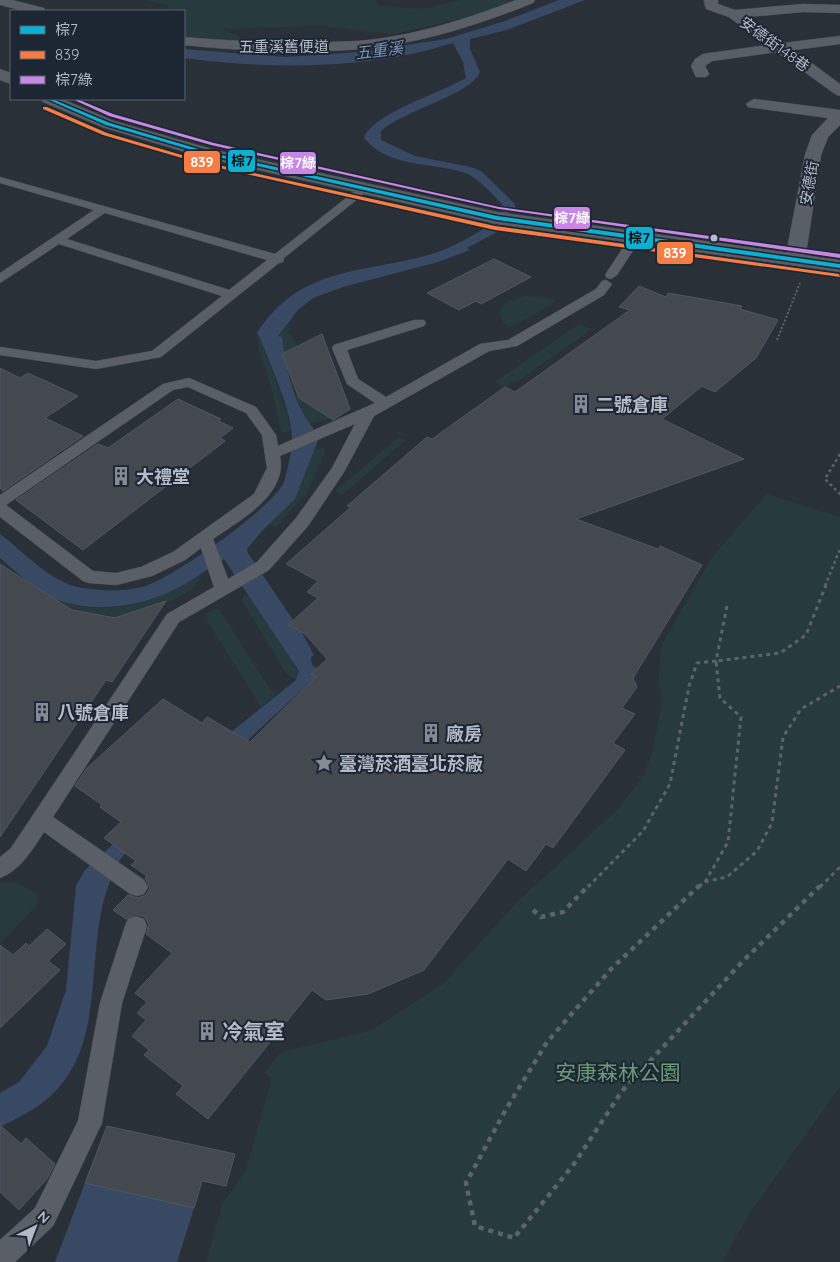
<svg xmlns="http://www.w3.org/2000/svg" width="840" height="1262" viewBox="0 0 840 1262" font-family="Quicksand,'Noto Sans TC',sans-serif">
<style>
.green{fill:#273a3e}
.water{fill:#384963}
.lines{fill:none;stroke-linecap:round;stroke-linejoin:round}
.stream{fill:#384963;fill-rule:evenodd}
.building{fill:#444950;stroke:#52575f}
.service-casing{stroke:#484c53;stroke-width:1}
.minor-casing{stroke:#484c53;stroke-width:1}
.secondary-casing{stroke:#484c53;stroke-width:1}
.path-far3{stroke:#5d636a;stroke-width:2;stroke-dasharray:2 2;stroke-linecap:butt}
.path-far2{stroke:#5d636a;stroke-width:2.5;stroke-dasharray:3 3;stroke-linecap:butt}
.path-far1{stroke:#5d636a;stroke-width:3;stroke-dasharray:4 4;stroke-linecap:butt}
.path{stroke:#5d636a;stroke-width:4.5;stroke-dasharray:5 5;stroke-linecap:butt}
.service{fill:#5a5e66;fill-rule:evenodd}
.minor{fill:#5a5e66;fill-rule:evenodd}
.secondary{fill:#595d64;fill-rule:evenodd}
.bus-1-casing{stroke:#1d2633;stroke-width:3}
.bus-2-casing{stroke:#1d2633;stroke-width:3}
.bus-3-casing{stroke:#1d2633;stroke-width:3}
.bus-1{fill:#0dafd3;fill-rule:evenodd}
.bus-2{fill:#f77d43;fill-rule:evenodd}
.bus-3{fill:#c787e3;fill-rule:evenodd}
.bus-dot{fill:#b4bcc9;stroke:#1d2633;stroke-width:2}
.labels{text-anchor:middle;dominant-baseline:central;stroke-width:4;stroke-linejoin:round;paint-order:stroke}
.far-street-label{font-size:15px;fill:#b4bcc9;stroke:#1d2633}
.far-water-label{font-size:16px;font-style:italic;fill:#7c92b1;stroke:#1d2633}
.poi-label{font-size:18px;font-weight:bold;fill:#b4bcc9;stroke:#1d2633;text-anchor:start}
.near-poi-label{font-size:21px;font-weight:bold;fill:#b4bcc9;stroke:#1d2633;text-anchor:start}
.near-park-label{font-size:21px;fill:#6b9a76;stroke:#1d2633}
.line-badge{stroke:#1d2633;stroke-width:2}
.badge-label{font-size:14px;text-anchor:middle;font-weight:bold;fill:#fff}
.pale-badge-label{font-size:14px;text-anchor:middle;font-weight:bold;fill:#111}
</style>
<rect width="100%" height="100%" fill="#2a3038"/>
<path class="green" d="M 145,0 L 375,0 L 378,6 L 423,9 L 460,0 L 515,0 L 476,15 L 394,34 L 320,26 L 223,29 L 247,41 L 184,36 L 184,11 L 170,11 L 167,5 Z
M 526,296 L 548,298 L 557,301 L 510,328 L 503,323 L 499,311 L 508,301 Z
M 293,317 L 287,331 L 296,342 L 306,368 L 288,371 L 296,394 L 310,392 L 330,418 L 309,424 L 293,392 L 278,337 Z
M 579,324 L 592,329 L 517,382 L 514,381 L 505,387 L 495,382 Z
M 257,333 L 261,339 L 288,417 L 291,430 L 283,433 L 281,431 L 272,389 L 259,349 Z
M 399,437 L 406,440 L 342,495 L 335,491 Z
M 322,447 L 326,449 L 307,493 L 276,527 L 269,523 L 295,499 L 315,450 Z
M 767,494 L 840,517 L 840,1087 L 751,1211 L 722,1262 L 206,1262 L 223,1202 L 246,1170 L 272,1078 L 265,1073 L 281,1052 L 370,1031 L 443,984 L 518,901 L 619,808 L 644,775 L 653,750 L 663,695 L 658,686 L 662,644 L 712,557 Z
M 200,574 L 201,580 L 192,589 L 174,600 L 115,618 L 49,606 L 54,599 C 64,601 74,606 84,607 C 124,612 168,595 200,574 Z
M 249,595 L 299,671 L 296,680 L 286,673 L 241,599 Z
M 213,609 L 219,609 L 270,689 L 277,694 L 261,707 L 206,619 L 207,613 Z
M 0,883 L 17,883 L 37,894 L 39,903 L 0,943 Z"/>
<path class="water" d="M 559,0 L 585,0 L 507,30 L 470,39 L 470,49 L 480,72 C 472,94 403,111 381,131 L 381,140 L 415,156 L 471,167 L 481,171 L 514,203 L 516,210 L 500,208 L 502,204 C 491,193 477,176 462,172 C 429,162 389,168 364,138 C 373,113 441,93 466,78 L 463,62 L 453,43 C 439,47 426,51 412,54 C 338,69 259,68 184,58 L 184,49 L 285,57 L 361,52 L 446,39 L 505,21 Z
M 487,227 L 501,230 L 467,248 L 470,250 L 438,262 L 343,287 L 313,298 L 298,310 L 278,336 L 282,337 C 287,373 294,409 320,436 L 295,499 L 262,531 L 247,549 L 248,553 L 293,620 L 288,625 L 302,633 L 314,655 L 311,657 L 312,665 L 317,668 L 312,674 L 316,677 L 237,750 L 225,737 L 296,680 L 299,671 L 224,559 C 211,566 199,576 185,584 C 147,606 97,615 55,599 C 35,591 17,572 0,558 L 0,534 C 24,552 51,583 82,588 C 102,591 122,592 142,587 C 170,580 273,508 284,482 C 287,473 293,446 292,437 C 291,409 271,367 261,340 L 257,333 C 301,265 363,274 432,254 C 452,248 470,237 487,227 Z
M 113,844 L 126,853 C 118,860 115,869 111,879 C 81,950 112,1045 46,1100 C 33,1111 15,1119 0,1127 L 0,1093 L 19,1082 L 47,1046 L 66,990 L 76,886 L 85,870 Z
M 85,1183 L 194,1208 L 177,1262 L 55,1262 Z"/>
<g class="lines">
<path class="stream" d="M 507,198 L 515,205 L 515,207 L 482,237 L 478,237 L 478,235 L 509,206 L 504,200 Z"/>
</g>
<path class="building" d="M 494,259 L 531,277 L 481,304 L 476,301 L 459,310 L 427,293 Z
M 639,286 L 666,297 L 668,293 L 742,306 L 740,309 L 778,320 L 756,358 L 715,392 L 702,386 L 662,419 L 744,459 L 576,519 L 658,549 L 660,546 L 702,565 L 633,678 L 637,687 L 622,708 L 635,714 L 613,743 L 625,750 L 553,848 L 546,844 L 526,871 L 508,859 L 424,970 L 368,994 L 326,1000 L 312,990 L 208,1119 L 176,1094 L 183,1086 L 144,1055 L 149,1050 L 132,1036 L 146,1020 L 137,1013 L 147,1002 L 135,993 L 172,953 L 146,934 L 149,925 L 145,917 L 135,914 L 126,919 L 113,910 L 128,895 L 138,898 L 146,895 L 150,888 L 145,878 L 147,876 L 131,865 L 136,861 L 104,838 L 121,822 L 100,807 L 102,805 L 75,786 L 87,768 L 163,699 L 202,723 L 207,717 L 250,742 L 316,677 L 311,674 L 327,659 L 305,634 L 288,625 L 318,598 L 307,592 L 318,581 L 286,564 L 351,507 L 347,506 L 427,437 L 432,439 L 505,387 L 515,392 L 630,310 L 619,307 Z
M 322,334 L 350,409 L 333,420 L 299,398 L 282,354 Z
M 0,368 L 20,378 L 28,373 L 78,396 L 45,418 L 83,436 L 3,491 L 0,488 Z
M 178,399 L 221,419 L 219,421 L 233,428 L 220,438 L 225,441 L 83,550 L 16,500 L 98,444 L 108,448 Z
M 0,564 L 72,610 L 115,618 L 166,601 L 112,682 L 106,680 L 0,837 Z
M 47,929 L 66,944 L 48,961 L 60,970 L 0,1028 L 0,945 L 13,955 L 26,943 L 29,946 Z
M 0,1125 L 21,1144 L 26,1138 L 55,1164 L 47,1179 L 19,1210 L 0,1192 Z
M 107,1126 L 235,1154 L 226,1186 L 202,1181 L 194,1208 L 85,1183 Z"/>
<g class="lines">
<g class="service-casing">
<path id="service" d="M 0,177 L 275,254 L 360,187 L 364,186 L 370,189 L 284,258 L 283,262 L 279,263 L 161,357 L 96,369 L 0,355 L 0,347 L 96,361 L 152,351 L 222,296 L 59,244 L 0,283 L 0,273 L 94,210 L 0,183 ZM 105,213 L 267,260 L 229,290 L 67,239 Z
M 636,233 L 642,237 L 617,275 L 611,279 L 607,278 L 605,275 L 630,237 Z
M 606,280 L 612,284 L 604,295 L 517,346 L 489,351 L 374,416 L 344,472 L 308,526 L 269,570 L 179,622 L 53,817 L 144,880 L 148,887 L 144,894 L 137,896 L 130,894 L 44,832 C 32,850 21,870 0,878 L 0,857 L 11,848 L 167,614 L 214,587 L 201,548 L 185,560 L 152,576 L 116,585 L 89,583 L 83,581 L 0,517 L 0,495 L 163,384 L 189,378 L 256,407 L 276,435 L 278,446 L 375,403 L 347,384 L 332,348 L 334,345 L 414,320 L 424,320 L 426,323 L 424,326 L 347,350 L 358,379 L 386,397 L 480,344 L 508,340 L 596,289 L 602,281 ZM 188,387 L 246,413 L 262,435 L 267,468 L 254,494 L 173,552 L 141,567 L 116,573 L 93,571 L 6,505 L 173,390 ZM 355,424 L 332,468 L 296,518 L 257,562 L 228,579 L 213,539 C 240,520 288,495 280,456 Z
M 136,916 L 144,919 L 147,926 L 122,1003 L 102,1123 L 53,1226 L 15,1262 L 0,1262 L 0,1240 L 35,1208 L 78,1121 L 100,1003 L 125,926 L 128,919 Z"/>
</g>
<g class="minor-casing">
<path id="minor" d="M 0,0 L 12,0 L 44,8 L 46,11 L 24,11 L 0,5 Z
M 516,0 L 535,0 L 533,3 C 478,25 418,44 360,49 C 301,54 242,51 184,45 L 184,37 C 242,42 300,44 358,41 C 411,37 467,19 516,0 Z
M 704,0 L 718,0 L 718,4 L 735,10 L 803,4 L 840,5 L 840,13 L 803,12 L 747,17 L 783,43 L 840,36 L 840,44 L 794,50 L 840,84 L 840,96 L 835,94 L 777,52 L 712,61 L 705,66 L 709,74 L 706,77 L 696,77 L 691,66 L 695,59 L 703,54 L 767,45 L 729,17 L 706,9 Z
M 754,99 L 840,110 L 840,125 L 828,137 L 821,155 L 805,260 L 802,264 L 788,264 L 785,260 L 805,155 L 812,135 L 828,118 L 748,107 L 746,104 Z"/>
</g>
<g class="secondary-casing">
<path id="secondary" d="M 0,69 L 11,73 L 11,84 L 0,80 Z
M 41,99 L 62,99 L 114,121 L 215,150 L 497,212 L 840,260 L 840,272 L 497,224 L 205,158 L 102,127 L 43,102 Z"/>
</g>
<path class="path-far3" d="M 777,340 L 800,283"/>
<path class="path-far2" d="M 840,454 L 825,479 L 840,494
M 825,586 L 840,549"/>
<path class="path-far1" d="M 705,882 L 728,842 L 741,717 L 720,698 L 716,661 L 780,653 L 806,635 L 826,585
M 588,887 L 643,831 L 670,784 L 689,686 L 697,663 L 716,661 L 727,606
M 699,887 L 704,882 L 727,877 L 757,851 L 772,823 L 783,737 L 801,709 L 840,686
M 820,887 L 840,867"/>
<path class="path" d="M 700,885 L 611,969 L 547,1042 L 505,1111 L 466,1183 L 475,1226 L 514,1238 L 574,1164 L 622,1091 L 743,961 L 821,885
M 533,910 L 541,917 L 563,912 L 589,885"/>
<use href="#service" class="service"/>
<use href="#minor" class="minor"/>
<use href="#secondary" class="secondary"/>
<g class="bus-1-casing">
<path id="bus-1" d="M 47,99 L 52,99 L 110,123 L 212,153 L 497,216 L 840,264 L 840,268 L 497,220 L 209,155 L 106,125 Z"/>
</g>
<g class="bus-2-casing">
<path id="bus-2" d="M 43,107 L 47,107 L 107,133 L 209,163 L 495,226 L 839,274 L 840,277 L 495,230 L 206,165 L 103,135 L 43,109 Z"/>
</g>
<g class="bus-3-casing">
<path id="bus-3" d="M 72,99 L 77,99 L 113,114 L 214,143 L 499,207 L 840,254 L 840,258 L 499,209 L 211,145 L 109,116 Z"/>
</g>
<use href="#bus-1" class="bus-1"/>
<use href="#bus-2" class="bus-2"/>
<use href="#bus-3" class="bus-3"/>
</g>
<defs>
<g id="building-bare" transform="scale(1.5)"><path d="M-4-6H4V6H1V3H-1V6H-4ZM-2.5-4.3h1.7v1.8h-1.7ZM.8-4.3h1.7v1.8H.8ZM-2.5-1h1.7V.8h-1.7ZM.8-1h1.7V.8H.8Z" fill="#848b96" stroke="#1d2633" stroke-width="2.5" paint-order="stroke"/></g>
<g id="sight-bare" transform="scale(1.5)"><path d="M0-6L1.8-2.2L6-1.7L2.9 1.2L3.7 5.4L0 3.3L-3.7 5.4L-2.9 1.2L-6-1.7L-1.8-2.2Z" fill="#848b96" stroke="#1d2633" stroke-width="2.5" paint-order="stroke"/></g>
</defs>
<g fill-rule="evenodd">
<use href="#building-bare" x="581" y="404"/>
<use href="#building-bare" x="121" y="476"/>
<use href="#building-bare" x="42" y="712"/>
<use href="#building-bare" x="431" y="733"/>
<use href="#sight-bare" x="324" y="763"/>
<use href="#building-bare" x="207" y="1031"/>
</g>
<circle class="bus-dot" cx="714" cy="238" r="4.5"/>
<g class="labels">
<g class="far-street-label">
<text transform="translate(775 44) rotate(36)">安德街148巷</text>
<text x="284" y="46">五重溪舊便道</text>
<text transform="translate(809 183) rotate(-80)">安德街</text>
</g>
<g class="far-water-label">
<text transform="translate(379 50) rotate(-7)">五重溪</text>
</g>
<g class="poi-label">
<text x="596" y="404">二號倉庫</text>
<text x="136" y="476">大禮堂</text>
<text x="57" y="712">八號倉庫</text>
<text x="446" y="733">廠房</text>
<text x="339" y="763">臺灣菸酒臺北菸廠</text>
</g>
<g class="near-poi-label">
<text x="222" y="1031">冷氣室</text>
</g>
<g class="near-park-label">
<text x="618" y="1072">安康森林公園</text>
</g>
</g>
<g class="line-badge">
<rect x="227" y="149" width="29" height="24" rx="5" fill="#0dafd3"/>
<rect x="183" y="150" width="38" height="24" rx="5" fill="#f77d43"/>
<rect x="279" y="151" width="38" height="24" rx="5" fill="#c787e3"/>
<rect x="553" y="206" width="38" height="24" rx="5" fill="#c787e3"/>
<rect x="625" y="226" width="29" height="24" rx="5" fill="#0dafd3"/>
<rect x="656" y="241" width="38" height="24" rx="5" fill="#f77d43"/>
</g>
<g class="badge-label">
<text x="202" y="167">839</text>
<text x="298" y="168">棕7綠</text>
<text x="572" y="223">棕7綠</text>
<text x="675" y="258">839</text>
</g>
<g class="pale-badge-label">
<text x="242" y="166">棕7</text>
<text x="639" y="243">棕7</text>
</g>
<rect x="10" y="10" width="175" height="90" fill="#1d2633" stroke="#59626f"/>
<rect x="20" y="26" width="25" height="8" fill="#0dafd3" stroke="#59626f"/>
<text x="55" y="35" font-size="15" fill="#b4bcc9">棕7</text>
<rect x="20" y="51" width="25" height="8" fill="#f77d43" stroke="#59626f"/>
<text x="55" y="60" font-size="15" fill="#b4bcc9">839</text>
<rect x="20" y="76" width="25" height="8" fill="#c787e3" stroke="#59626f"/>
<text x="55" y="85" font-size="15" fill="#b4bcc9">棕7綠</text>
<g transform="translate(35 1227) rotate(42)" stroke="#1d2633" stroke-width="4" paint-order="stroke">
<path d="M0-4L9 19L0 12L-9 19Z" fill="#b4bcc9"/>
<text y="-8" font-size="14" font-weight="bold" text-anchor="middle" fill="#b4bcc9">N</text>
</g>
</svg>
